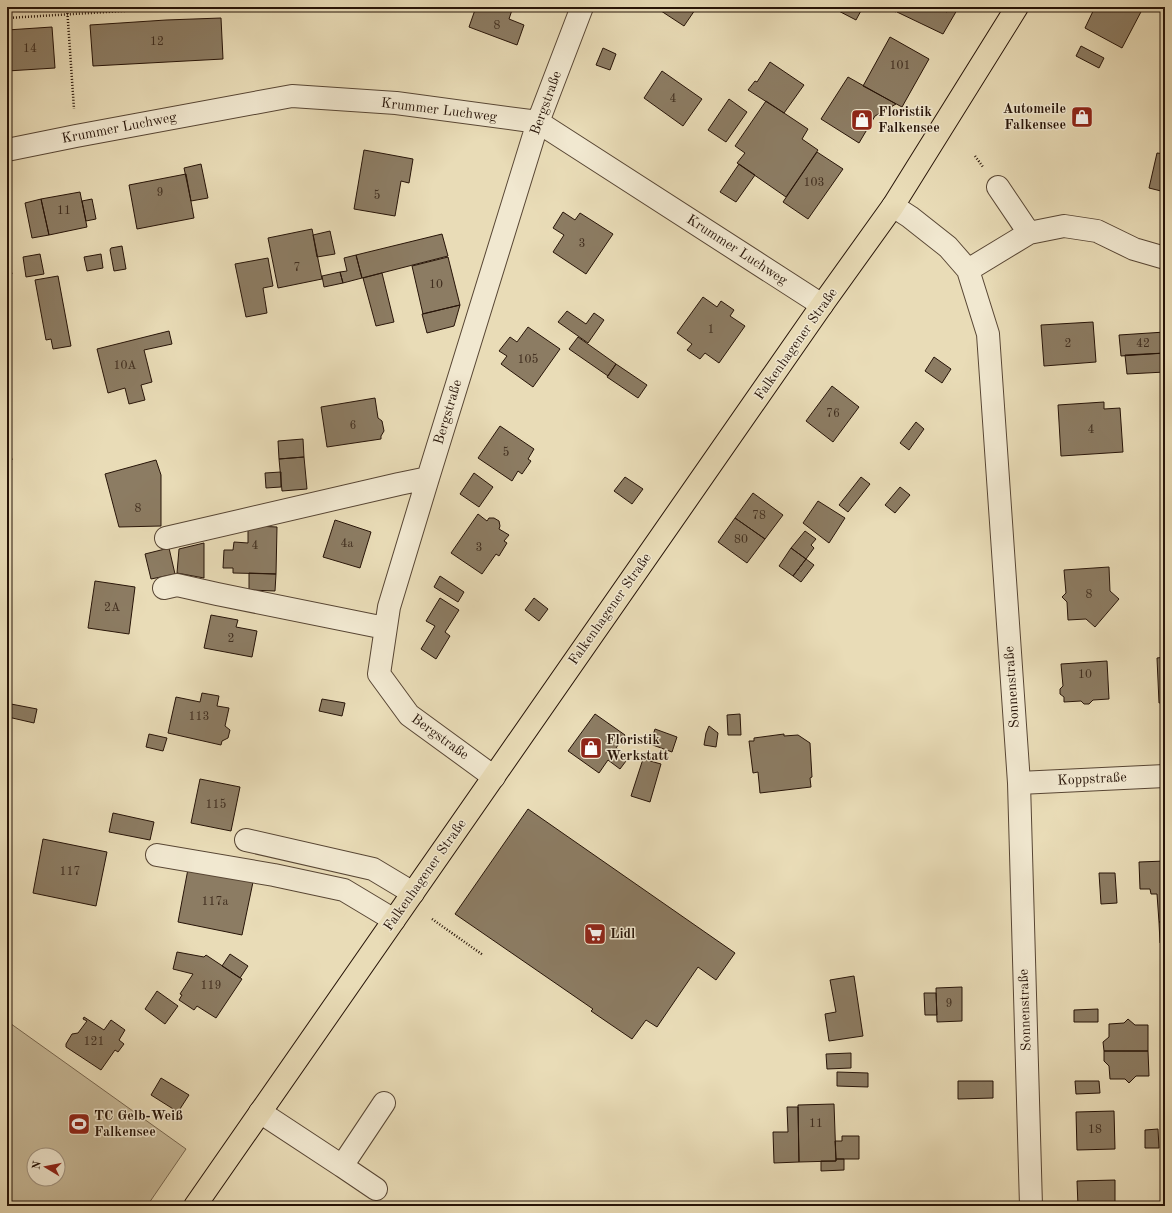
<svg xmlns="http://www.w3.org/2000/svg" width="1172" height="1213" viewBox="0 0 1172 1213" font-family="'Old Standard TT',serif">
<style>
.green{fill:#c8ba99;stroke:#786750;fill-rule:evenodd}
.building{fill:#8c7c63;stroke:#271408}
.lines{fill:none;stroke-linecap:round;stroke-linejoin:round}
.minor-casing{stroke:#584634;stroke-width:24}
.major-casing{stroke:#271408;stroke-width:24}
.path{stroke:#271408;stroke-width:2.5;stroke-dasharray:1 2;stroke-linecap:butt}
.minor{stroke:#f1e8d0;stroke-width:22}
.major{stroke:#e9dcb7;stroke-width:22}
.labels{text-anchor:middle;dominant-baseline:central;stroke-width:3;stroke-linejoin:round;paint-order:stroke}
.number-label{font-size:12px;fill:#402e1f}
.street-label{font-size:14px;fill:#271408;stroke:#f1e8d0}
.poi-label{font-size:14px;font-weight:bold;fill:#271408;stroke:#f1e8d0;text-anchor:start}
</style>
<rect width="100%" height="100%" fill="#e9dcb7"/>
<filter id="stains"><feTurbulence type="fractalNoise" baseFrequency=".005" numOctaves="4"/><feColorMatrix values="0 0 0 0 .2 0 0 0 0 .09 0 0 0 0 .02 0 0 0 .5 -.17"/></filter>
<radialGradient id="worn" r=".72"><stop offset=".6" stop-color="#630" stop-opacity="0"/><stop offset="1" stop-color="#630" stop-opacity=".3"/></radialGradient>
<path class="green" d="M 7,1021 L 186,1149 L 147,1206 L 7,1206 ZM 34,1155 L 58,1155 L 58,1179 L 34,1179 Z"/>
<path class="building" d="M 476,7 L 505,7 L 512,10 L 509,19 L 524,25 L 517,45 L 469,27 Z
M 655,7 L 697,7 L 684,26 Z
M 831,7 L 863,7 L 856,20 Z
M 889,7 L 899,7 L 896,12 L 889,8 Z
M 899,7 L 937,7 L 947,12 L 951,7 L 957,10 L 943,34 L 897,12 Z
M 1095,7 L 1141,7 L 1143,8 L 1122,48 L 1085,28 Z
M 221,18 L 223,59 L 93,66 L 90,25 L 166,20 Z
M 52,27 L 55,68 L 7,71 L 7,30 Z
M 890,37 L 929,59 L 902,107 L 863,86 Z
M 1081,46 L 1104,58 L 1099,68 L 1076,56 Z
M 603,48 L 616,54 L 610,70 L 596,65 Z
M 770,62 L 804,85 L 784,113 L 748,90 L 755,81 L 757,82 Z
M 662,71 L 702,99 L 683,126 L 644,98 Z
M 848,77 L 896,104 L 875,116 L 859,143 L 821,119 Z
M 729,99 L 747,112 L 726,142 L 708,130 Z
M 766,101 L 808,129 L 802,139 L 818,150 L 786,197 L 737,163 L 745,153 L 735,146 Z
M 364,150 L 413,159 L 409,183 L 401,181 L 395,216 L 354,209 Z
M 817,152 L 843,169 L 808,219 L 783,202 Z
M 1157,153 L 1165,154 L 1165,192 L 1149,188 Z
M 201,164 L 208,198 L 191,201 L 184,168 Z
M 739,164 L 755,175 L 736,202 L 720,192 Z
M 186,174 L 194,218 L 137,229 L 129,185 Z
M 80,192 L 87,227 L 49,235 L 41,199 Z
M 41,199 L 49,235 L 32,238 L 25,203 Z
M 92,199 L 96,219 L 86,221 L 82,201 Z
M 563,212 L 575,220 L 580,213 L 613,234 L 586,274 L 553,252 L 564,235 L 553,228 Z
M 312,229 L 322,279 L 278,288 L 268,238 Z
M 330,231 L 335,254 L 317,257 L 313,235 Z
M 442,234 L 448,256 L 362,278 L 356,255 Z
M 122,246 L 126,269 L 114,271 L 110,250 L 111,248 Z
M 40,254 L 44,274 L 26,277 L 23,257 Z
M 101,254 L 103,268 L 87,271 L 84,257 Z
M 7,255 L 12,274 L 7,275 Z
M 356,255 L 362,278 L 343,283 L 340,272 L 347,271 L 344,258 Z
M 448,257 L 460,305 L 423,314 L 412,266 Z
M 268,258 L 273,286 L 263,288 L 267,313 L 246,317 L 235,264 Z
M 340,272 L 343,283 L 324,287 L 322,276 Z
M 382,273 L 394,322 L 376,326 L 363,278 Z
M 58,276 L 71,346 L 53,349 L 51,339 L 46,340 L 35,280 Z
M 703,297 L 717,307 L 721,301 L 734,310 L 730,316 L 745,326 L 719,363 L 705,353 L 700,359 L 687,350 L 692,344 L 677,333 Z
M 460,305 L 454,326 L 427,333 L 422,314 Z
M 567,311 L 586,324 L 594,313 L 604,320 L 588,343 L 558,322 Z
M 1093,322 L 1096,362 L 1044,366 L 1041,325 Z
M 528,327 L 560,349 L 533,387 L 501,364 L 507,356 L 499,351 L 510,337 L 517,342 Z
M 169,331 L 172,344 L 144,350 L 152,382 L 141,385 L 145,400 L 129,404 L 125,388 L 108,393 L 97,349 Z
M 1165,332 L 1165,353 L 1121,356 L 1119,335 Z
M 578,337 L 616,364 L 608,376 L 569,349 Z
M 1165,353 L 1165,372 L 1127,374 L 1125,355 Z
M 934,357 L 951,369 L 942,383 L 925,371 Z
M 616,364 L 647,385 L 638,398 L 607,377 Z
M 832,386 L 859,407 L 833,442 L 806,421 Z
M 375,398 L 378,418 L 382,421 L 384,431 L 381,436 L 381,439 L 327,447 L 321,407 Z
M 1104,402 L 1104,409 L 1120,408 L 1123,452 L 1061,456 L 1058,405 Z
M 916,422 L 924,429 L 909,450 L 900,443 Z
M 500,426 L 534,449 L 528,459 L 531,461 L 522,474 L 518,471 L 512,481 L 478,458 Z
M 7,433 L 12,460 L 7,461 Z
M 303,439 L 304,457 L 279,459 L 278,441 Z
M 304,457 L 307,489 L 282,491 L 279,459 Z
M 156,460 L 161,475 L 161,526 L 119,527 L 105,474 Z
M 281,472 L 281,487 L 266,488 L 265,473 Z
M 474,473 L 493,487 L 479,507 L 460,494 Z
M 625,477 L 643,489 L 632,504 L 614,491 Z
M 861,477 L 870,484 L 848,512 L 839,505 Z
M 900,487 L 910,495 L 895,513 L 885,505 Z
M 753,493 L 783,515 L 765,539 L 735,518 Z
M 818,501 L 845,518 L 829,543 L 803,523 Z
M 478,514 L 487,521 L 489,518 L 494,518 L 499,521 L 500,526 L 499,529 L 509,535 L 504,541 L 507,543 L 499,556 L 496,554 L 482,574 L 451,553 Z
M 735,518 L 765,539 L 747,563 L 718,542 Z
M 335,520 L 371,532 L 360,568 L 323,557 Z
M 255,526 L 277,527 L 276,574 L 233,573 L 233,568 L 223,568 L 224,550 L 233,550 L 234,542 L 248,543 L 248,528 Z
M 805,531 L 816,539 L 811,545 L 814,548 L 806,559 L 791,548 Z
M 204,543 L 204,578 L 177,573 L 179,549 Z
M 169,548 L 175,574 L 151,579 L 145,554 Z
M 791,548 L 806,559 L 793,576 L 779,566 Z
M 806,559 L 814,565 L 801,582 L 793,576 Z
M 1109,567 L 1110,591 L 1119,599 L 1095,627 L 1086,619 L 1068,620 L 1067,602 L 1062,597 L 1066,593 L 1064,570 Z
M 249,573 L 276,574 L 275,591 L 249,590 Z
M 440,576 L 464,592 L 458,602 L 434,587 Z
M 95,581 L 135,587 L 129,634 L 88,628 Z
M 440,598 L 459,610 L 445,632 L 450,636 L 436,659 L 421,649 L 435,626 L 426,621 Z
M 534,598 L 548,609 L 539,621 L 525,610 Z
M 211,615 L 238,620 L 236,627 L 257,631 L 252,657 L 204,648 Z
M 1165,657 L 1165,702 L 1159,703 L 1157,658 Z
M 1107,661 L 1109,699 L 1093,700 L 1089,704 L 1084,704 L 1081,701 L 1064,702 L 1064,697 L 1060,694 L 1060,689 L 1063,686 L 1061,664 Z
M 202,693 L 219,696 L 217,706 L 229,708 L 225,726 L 230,730 L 228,738 L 222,741 L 221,745 L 168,733 L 176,697 L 200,702 Z
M 322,699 L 345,703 L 342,716 L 319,711 Z
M 11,704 L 37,709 L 34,723 L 8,717 Z
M 595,714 L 625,735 L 616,748 L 629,757 L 620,769 L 608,760 L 599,773 L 568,751 Z
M 740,714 L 741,735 L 728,735 L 727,715 Z
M 709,726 L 718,733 L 716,747 L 704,745 L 706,733 Z
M 655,729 L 677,737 L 672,752 L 650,744 Z
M 149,734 L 167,738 L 163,751 L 146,747 Z
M 784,734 L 784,736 L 798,735 L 810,743 L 812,777 L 810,778 L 811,787 L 760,793 L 758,772 L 753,773 L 749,741 L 754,741 L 754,738 Z
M 643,759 L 661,764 L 650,802 L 631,796 Z
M 200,779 L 240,787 L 231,831 L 191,823 Z
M 528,809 L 735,953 L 716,980 L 698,967 L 657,1027 L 646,1020 L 632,1039 L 591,1011 L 593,1009 L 455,914 Z
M 113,813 L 154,822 L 150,840 L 109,832 Z
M 43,839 L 107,852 L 96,906 L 33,893 Z
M 1165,861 L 1165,922 L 1159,922 L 1157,894 L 1151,894 L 1150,889 L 1140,889 L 1139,862 Z
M 188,869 L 253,882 L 242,935 L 178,922 Z
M 1099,873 L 1115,873 L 1117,903 L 1101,904 Z
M 1159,922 L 1165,922 L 1165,943 L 1160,943 Z
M 177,952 L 204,957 L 206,955 L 242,979 L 216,1018 L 197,1006 L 194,1010 L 179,1000 L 182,995 L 180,994 L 193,974 L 173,969 Z
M 230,954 L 248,966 L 240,978 L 222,966 Z
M 854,976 L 863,1036 L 829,1041 L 825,1014 L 836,1012 L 830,980 Z
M 962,987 L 962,1021 L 937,1022 L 936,988 Z
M 157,991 L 178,1006 L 165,1024 L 145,1009 Z
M 924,993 L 936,993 L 937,1015 L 925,1015 Z
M 1098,1009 L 1098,1022 L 1074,1022 L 1074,1010 Z
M 84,1017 L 104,1030 L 111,1020 L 125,1030 L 119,1040 L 124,1044 L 118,1052 L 115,1050 L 101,1070 L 66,1047 L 66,1044 L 72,1034 L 78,1033 L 87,1021 L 83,1019 Z
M 1128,1019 L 1135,1025 L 1148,1025 L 1148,1051 L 1104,1051 L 1103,1042 L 1109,1037 L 1109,1024 L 1124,1023 Z
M 1104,1051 L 1148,1051 L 1149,1076 L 1136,1076 L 1129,1083 L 1125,1079 L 1110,1079 L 1109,1066 L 1104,1061 Z
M 851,1053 L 851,1068 L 827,1069 L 826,1054 Z
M 837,1072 L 868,1073 L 868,1087 L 837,1086 Z
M 161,1078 L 189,1095 L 178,1112 L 151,1095 Z
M 958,1081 L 993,1081 L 993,1098 L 958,1099 Z
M 1075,1081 L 1099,1081 L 1100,1093 L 1076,1094 Z
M 834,1104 L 836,1161 L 799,1162 L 798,1105 Z
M 787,1107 L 798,1107 L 799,1162 L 774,1163 L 773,1132 L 788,1132 Z
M 1114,1111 L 1115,1149 L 1077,1150 L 1076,1112 Z
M 1158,1129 L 1159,1148 L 1145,1148 L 1145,1130 Z
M 842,1136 L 859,1136 L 859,1159 L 836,1159 L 835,1141 L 842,1141 Z
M 836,1159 L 844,1159 L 844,1170 L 821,1171 L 821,1161 L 836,1161 Z
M 1115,1180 L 1115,1206 L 1078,1206 L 1077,1181 Z"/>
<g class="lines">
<g class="minor-casing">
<path id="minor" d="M 7,150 L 76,136 L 292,96 L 396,103 L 538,122 L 822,305
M 998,187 L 1029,233
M 893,206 L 910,217 L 948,247 L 968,270 L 988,334 L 1019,783 L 1031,1206
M 968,270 L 1029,233 L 1064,226 L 1097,231 L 1134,249 L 1165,258
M 166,538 L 399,484 L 428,478
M 164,588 L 177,585 L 217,594 L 385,628
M 494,777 L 409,715 L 379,674 L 389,607 L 428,478 L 538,122 L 582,7
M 1019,783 L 1165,776
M 246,840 L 373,869 L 413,893
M 157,855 L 274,875 L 344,890 L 394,920
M 260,1112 L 342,1166 L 384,1103
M 342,1166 L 376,1189"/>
</g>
<g class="major-casing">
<path id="major" d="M 195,1206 L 822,305 L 893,206 L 1017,7"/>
</g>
<path class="path" d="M 67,7 L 74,109
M 7,18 L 190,7
M 975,156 L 983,167
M 432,919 L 483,955"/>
<use href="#minor" class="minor"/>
<use href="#major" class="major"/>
</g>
<defs>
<g id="shop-square" transform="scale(1.15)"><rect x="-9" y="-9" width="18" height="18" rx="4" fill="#8f2418" stroke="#f1e8d0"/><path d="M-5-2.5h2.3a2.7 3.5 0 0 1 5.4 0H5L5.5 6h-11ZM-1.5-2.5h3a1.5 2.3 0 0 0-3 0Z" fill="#fff"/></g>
<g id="supermarket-square" transform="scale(1.15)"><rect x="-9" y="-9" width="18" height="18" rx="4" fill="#8f2418" stroke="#f1e8d0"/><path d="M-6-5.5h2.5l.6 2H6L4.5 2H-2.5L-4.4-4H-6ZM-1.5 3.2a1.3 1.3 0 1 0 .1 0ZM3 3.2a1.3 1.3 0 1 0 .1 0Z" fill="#fff"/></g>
<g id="stadium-square" transform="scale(1.15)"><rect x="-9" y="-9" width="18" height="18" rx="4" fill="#8f2418" stroke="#f1e8d0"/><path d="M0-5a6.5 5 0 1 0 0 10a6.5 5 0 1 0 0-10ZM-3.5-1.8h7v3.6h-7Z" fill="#fff"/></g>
</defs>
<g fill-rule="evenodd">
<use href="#shop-square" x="1082" y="117"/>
<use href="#shop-square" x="862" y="120"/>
<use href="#shop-square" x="591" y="748"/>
<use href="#supermarket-square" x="595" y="934"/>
<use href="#stadium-square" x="79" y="1124"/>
</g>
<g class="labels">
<g class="number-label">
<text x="497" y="26">8</text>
<text x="157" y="42">12</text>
<text x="30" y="49">14</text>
<text x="900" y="66">101</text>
<text x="673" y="99">4</text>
<text x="814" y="183">103</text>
<text x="160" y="193">9</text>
<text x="377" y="196">5</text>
<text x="64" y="211">11</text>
<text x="582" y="244">3</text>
<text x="297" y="268">7</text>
<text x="436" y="285">10</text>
<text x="711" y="330">1</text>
<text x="1068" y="344">2</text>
<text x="1143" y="344">42</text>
<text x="528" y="360">105</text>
<text x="125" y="366">10A</text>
<text x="833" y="414">76</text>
<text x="353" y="426">6</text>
<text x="1091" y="430">4</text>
<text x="506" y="453">5</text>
<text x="138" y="509">8</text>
<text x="759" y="516">78</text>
<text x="741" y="540">80</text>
<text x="347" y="544">4a</text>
<text x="255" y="546">4</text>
<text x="479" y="548">3</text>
<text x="1089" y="595">8</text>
<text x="112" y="608">2A</text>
<text x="231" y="639">2</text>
<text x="1085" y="675">10</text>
<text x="199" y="717">113</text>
<text x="216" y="805">115</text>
<text x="70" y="872">117</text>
<text x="215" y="902">117a</text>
<text x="211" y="986">119</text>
<text x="949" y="1004">9</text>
<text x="94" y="1042">121</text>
<text x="816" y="1124">11</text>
<text x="1095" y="1130">18</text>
</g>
<g class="street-label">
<text transform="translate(546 103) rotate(-70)">Bergstraße</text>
<text transform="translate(439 110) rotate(7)">Krummer Luchweg</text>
<text transform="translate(119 128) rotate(-11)">Krummer Luchweg</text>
<text transform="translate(737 250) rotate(33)">Krummer Luchweg</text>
<text transform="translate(796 344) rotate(-55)">Falkenhagener Straße</text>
<text transform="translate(448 412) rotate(-73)">Bergstraße</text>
<text transform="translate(610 609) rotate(-55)">Falkenhagener Straße</text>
<text transform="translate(1012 687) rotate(-94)">Sonnenstraße</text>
<text transform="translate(440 737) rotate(36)">Bergstraße</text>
<text transform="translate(1092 779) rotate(-3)">Koppstraße</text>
<text transform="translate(425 875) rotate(-55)">Falkenhagener Straße</text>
<text transform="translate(1025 1010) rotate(-92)">Sonnenstraße</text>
</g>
<g class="poi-label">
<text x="1066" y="109" text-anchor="end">Automeile<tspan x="1066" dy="16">Falkensee</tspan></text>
<text x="878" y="112">Floristik<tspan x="878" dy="16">Falkensee</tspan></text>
<text x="606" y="740">Floristik<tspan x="606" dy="16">Werkstatt</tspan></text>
<text x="610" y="934">Lidl</text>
<text x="94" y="1116">TC Gelb-Weiß<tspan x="94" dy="16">Falkensee</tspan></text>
</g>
</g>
<rect width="1172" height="1213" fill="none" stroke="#e9dcb7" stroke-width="24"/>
<rect x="8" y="8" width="1156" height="1197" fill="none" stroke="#271408" stroke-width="2"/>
<rect x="12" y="12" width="1148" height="1189" fill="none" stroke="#271408"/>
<g transform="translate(46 1167) rotate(280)"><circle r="19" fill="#f1e8d0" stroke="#a09380"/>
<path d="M0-3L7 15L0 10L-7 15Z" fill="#8f2418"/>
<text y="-6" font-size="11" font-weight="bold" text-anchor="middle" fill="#271408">N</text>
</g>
<rect width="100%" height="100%" filter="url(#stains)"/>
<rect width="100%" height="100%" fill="url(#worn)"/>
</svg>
